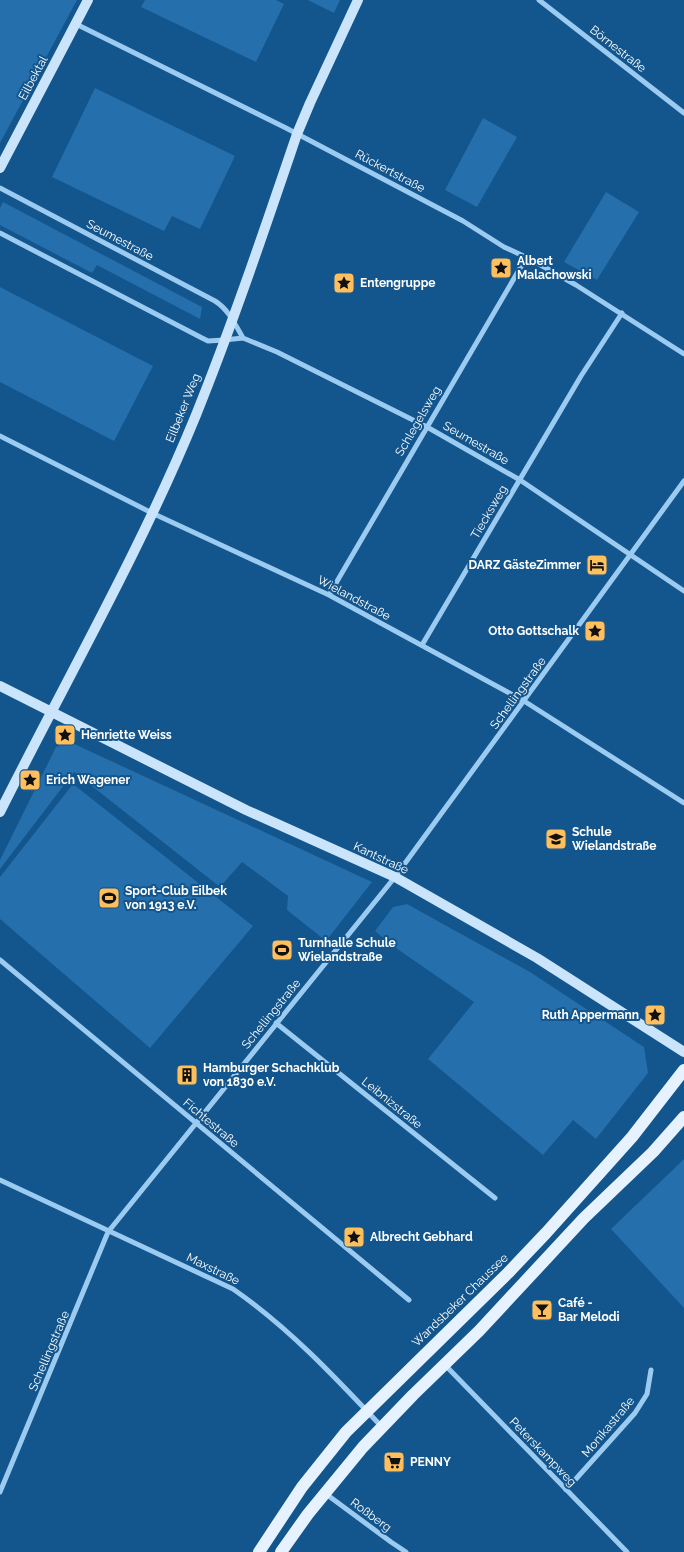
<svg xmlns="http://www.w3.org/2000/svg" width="684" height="1552" viewBox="0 0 684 1552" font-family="Raleway,sans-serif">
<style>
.green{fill:#256fac}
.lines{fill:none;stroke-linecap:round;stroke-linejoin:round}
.street{stroke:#9ccbf1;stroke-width:5}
.secondary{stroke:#cae5fb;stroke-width:10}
.primary{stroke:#e6f2ff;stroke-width:12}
.labels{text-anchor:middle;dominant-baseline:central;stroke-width:4;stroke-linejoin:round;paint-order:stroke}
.street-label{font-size:12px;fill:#fff;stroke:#13558d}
.poi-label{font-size:12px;font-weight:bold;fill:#fff;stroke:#13558d;text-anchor:start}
</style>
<rect width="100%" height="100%" fill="#13558d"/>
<path class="green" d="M 0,0 L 77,0 L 0,143 Z
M 145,0 L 276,0 L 284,4 L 256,62 L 141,7 Z
M 308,0 L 340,0 L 334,13 Z
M 95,88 L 235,156 L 200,229 L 172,216 L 164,231 L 52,177 Z
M 483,118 L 517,137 L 477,207 L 445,190 Z
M 606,192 L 639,212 L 597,280 L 564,262 Z
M 3,202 L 202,307 L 200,319 L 97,265 L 92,273 L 0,225 L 0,208 Z
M 0,287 L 153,366 L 114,441 L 0,382 Z
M 70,742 L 372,882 L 326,941 L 287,910 L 288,896 L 242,862 L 220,887 L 74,772 L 0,869 L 0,860 L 56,747 Z
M 73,784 L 253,926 L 150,1048 L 0,919 L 0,877 Z
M 407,904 L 530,972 L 644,1047 L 648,1073 L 596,1139 L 573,1120 L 543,1155 L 428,1059 L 474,1002 L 393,946 L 375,931 L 393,907 Z
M 684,1159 L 684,1308 L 611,1229 Z"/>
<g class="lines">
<path class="street" d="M 539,0 L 684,113
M 76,24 L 286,128 L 463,221 L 504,247 L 530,259 L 576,285 L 684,354
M 0,188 L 215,301 C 228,309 235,324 243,338
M 0,233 L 202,338 L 208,341 L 224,340 L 243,338 L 277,352 L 427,427 L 520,480 L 684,591
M 0,436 L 152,513 L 329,595 L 524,701 L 684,803
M 329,595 L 526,258
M 422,645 L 581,376 L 622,313
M 0,960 L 409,1300
M 276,1023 L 495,1198
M 0,1180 L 233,1289 C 288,1327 335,1377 381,1426
M 445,1365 L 627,1552
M 566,1490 L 635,1413 L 647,1394 L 651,1370
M 0,1492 L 108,1232 L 395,877 L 684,481
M 326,1494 L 391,1542 L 406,1552"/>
<path class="secondary" d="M 0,168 L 88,0
M 0,686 L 246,810 L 395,877 L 537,958 L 684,1052
M 0,812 C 66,680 140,552 196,415 C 233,323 265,228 297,134 L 310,103 L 358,0"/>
<path class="primary" d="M 259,1552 L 302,1487 L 346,1432 L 508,1273 L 546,1233 L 632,1137 L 684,1070
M 281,1552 L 308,1514 L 363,1447 L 413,1395 L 479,1331 L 584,1218 L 653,1152 L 684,1117"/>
</g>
<defs>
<g id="sight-square" transform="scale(1.125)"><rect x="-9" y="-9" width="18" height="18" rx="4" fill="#ffbf5c" stroke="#13558d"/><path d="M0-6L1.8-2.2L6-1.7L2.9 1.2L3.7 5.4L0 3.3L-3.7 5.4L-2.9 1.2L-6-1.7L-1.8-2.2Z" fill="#111"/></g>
<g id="hotel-square" transform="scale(1.125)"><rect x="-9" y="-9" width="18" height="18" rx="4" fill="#ffbf5c" stroke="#13558d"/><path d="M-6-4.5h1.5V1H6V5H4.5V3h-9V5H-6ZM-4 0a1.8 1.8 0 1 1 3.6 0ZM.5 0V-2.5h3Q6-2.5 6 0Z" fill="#111"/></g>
<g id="school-square" transform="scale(1.125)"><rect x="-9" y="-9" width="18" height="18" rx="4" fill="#ffbf5c" stroke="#13558d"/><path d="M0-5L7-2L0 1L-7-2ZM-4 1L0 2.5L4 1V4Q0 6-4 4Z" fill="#111"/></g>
<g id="stadium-square" transform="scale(1.125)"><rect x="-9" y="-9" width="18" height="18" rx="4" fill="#ffbf5c" stroke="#13558d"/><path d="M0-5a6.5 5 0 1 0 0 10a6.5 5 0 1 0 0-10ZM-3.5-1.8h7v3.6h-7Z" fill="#111"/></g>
<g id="building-square" transform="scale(1.125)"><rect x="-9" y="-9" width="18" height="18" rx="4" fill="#ffbf5c" stroke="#13558d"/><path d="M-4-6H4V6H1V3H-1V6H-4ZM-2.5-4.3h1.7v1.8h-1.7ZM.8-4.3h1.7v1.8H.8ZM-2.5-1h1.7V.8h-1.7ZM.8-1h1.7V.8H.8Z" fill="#111"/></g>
<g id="bar-square" transform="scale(1.125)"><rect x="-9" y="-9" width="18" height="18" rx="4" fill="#ffbf5c" stroke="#13558d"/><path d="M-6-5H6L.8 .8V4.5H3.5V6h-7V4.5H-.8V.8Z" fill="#111"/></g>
<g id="supermarket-square" transform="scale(1.125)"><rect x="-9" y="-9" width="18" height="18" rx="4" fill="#ffbf5c" stroke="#13558d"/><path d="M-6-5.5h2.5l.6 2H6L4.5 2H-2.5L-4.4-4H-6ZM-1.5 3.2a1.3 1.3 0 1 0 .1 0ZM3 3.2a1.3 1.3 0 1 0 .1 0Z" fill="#111"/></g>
</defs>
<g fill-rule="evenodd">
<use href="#sight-square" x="501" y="268"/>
<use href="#sight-square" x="344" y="283"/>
<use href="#hotel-square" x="597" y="565"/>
<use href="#sight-square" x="595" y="631"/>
<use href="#sight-square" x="65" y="735"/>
<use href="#sight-square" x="30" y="780"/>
<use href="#school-square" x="556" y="839"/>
<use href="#stadium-square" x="109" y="898"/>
<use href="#stadium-square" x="282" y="950"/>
<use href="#sight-square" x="655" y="1015"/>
<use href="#building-square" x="187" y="1075"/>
<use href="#sight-square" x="354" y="1237"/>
<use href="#bar-square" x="542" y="1310"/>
<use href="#supermarket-square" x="394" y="1462"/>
</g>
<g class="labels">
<g class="street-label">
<text transform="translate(618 49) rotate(38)">Börnestraße</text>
<text transform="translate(33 78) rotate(-62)">Eilbektal</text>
<text transform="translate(390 171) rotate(28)">Rückertstraße</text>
<text transform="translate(120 240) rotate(28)">Seumestraße</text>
<text transform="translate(183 408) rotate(-68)">Eilbeker Weg</text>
<text transform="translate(418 421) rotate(-60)">Schlegelsweg</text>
<text transform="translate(476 443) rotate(30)">Seumestraße</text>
<text transform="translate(489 512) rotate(-60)">Tiecksweg</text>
<text transform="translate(354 598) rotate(28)">Wielandstraße</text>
<text transform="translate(518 693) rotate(-54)">Schellingstraße</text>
<text transform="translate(381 858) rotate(25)">Kantstraße</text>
<text transform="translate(271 1014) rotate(-51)">Schellingstraße</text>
<text transform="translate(392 1103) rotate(39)">Leibnizstraße</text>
<text transform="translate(211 1123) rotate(40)">Fichtestraße</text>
<text transform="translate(213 1269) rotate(26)">Maxstraße</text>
<text transform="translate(460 1300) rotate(-44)">Wandsbeker Chaussee</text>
<text transform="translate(49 1351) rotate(-67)">Schellingstraße</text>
<text transform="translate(608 1427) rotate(-50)">Monikastraße</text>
<text transform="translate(543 1452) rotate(46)">Peterskampweg</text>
<text transform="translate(371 1515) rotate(36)">Roßberg</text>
</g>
<g class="poi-label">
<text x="517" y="261">Albert<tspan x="517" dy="14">Malachowski</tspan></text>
<text x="360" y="283">Entengruppe</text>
<text x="581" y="565" text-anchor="end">DARZ GästeZimmer</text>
<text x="579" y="631" text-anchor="end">Otto Gottschalk</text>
<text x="81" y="735">Henriette Weiss</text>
<text x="46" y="780">Erich Wagener</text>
<text x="572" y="832">Schule<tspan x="572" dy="14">Wielandstraße</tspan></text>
<text x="125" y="891">Sport-Club Eilbek<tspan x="125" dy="14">von 1913 e.V.</tspan></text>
<text x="298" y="943">Turnhalle Schule<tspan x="298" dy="14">Wielandstraße</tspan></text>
<text x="639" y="1015" text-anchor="end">Ruth Appermann</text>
<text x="203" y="1068">Hamburger Schachklub<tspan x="203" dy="14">von 1830 e.V.</tspan></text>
<text x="370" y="1237">Albrecht Gebhard</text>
<text x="558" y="1303">Café -<tspan x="558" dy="14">Bar Melodi</tspan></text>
<text x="410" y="1462">PENNY</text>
</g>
</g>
</svg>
